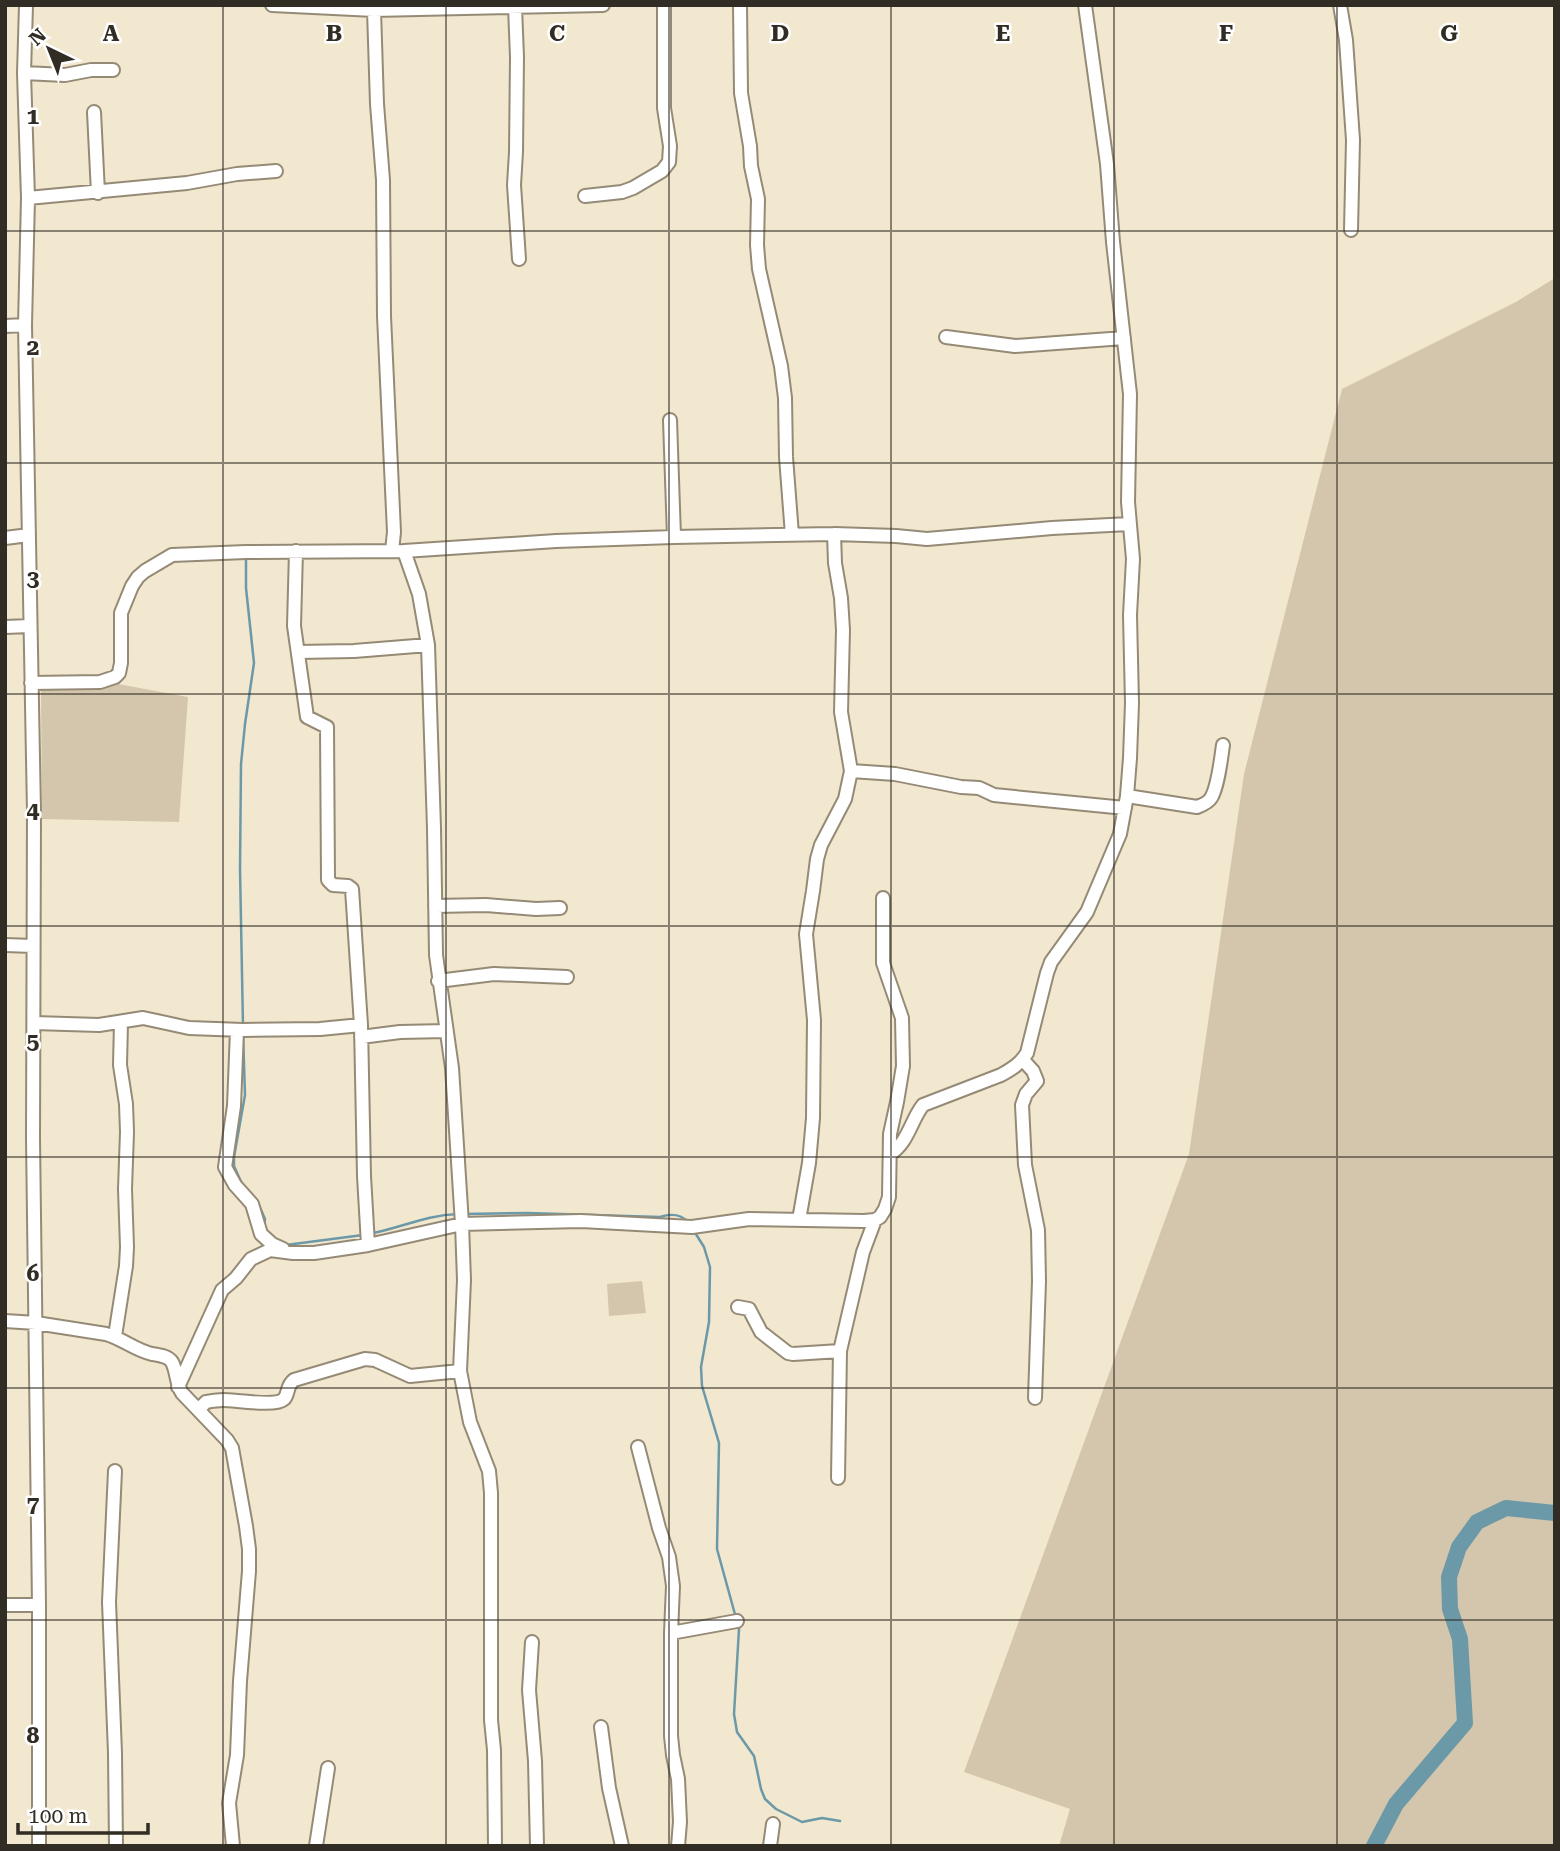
<svg xmlns="http://www.w3.org/2000/svg" width="1560" height="1851" viewBox="0 0 1560 1851" font-family="'Roboto Serif',serif">
<style>
.green{fill:#d4c6ac}
.lines{fill:none;stroke-linecap:round;stroke-linejoin:round}
.stream{stroke:#6c99a8;stroke-width:2.5}
.river{stroke:#6c99a8;stroke-width:16}
.minor-casing{stroke:#958a75;stroke-width:16}
.minor{stroke:#fff;stroke-width:12}
.grid{fill:none;stroke:#312c24;stroke-width:2;stroke-opacity:0.55}
.grid-label{font-size:23px;text-anchor:middle;font-weight:bold;fill:#312c24;stroke:#fff;stroke-width:5;stroke-linejoin:round;paint-order:stroke}
</style>
<rect width="100%" height="100%" fill="#f2e7cf"/>
<path class="green" d="M 1555,278 L 1555,1846 L 1059,1846 L 1070,1809 L 964,1772 L 1189,1154 L 1244,774 L 1342,389 L 1516,302 Z
M 118,684 L 188,697 L 179,822 L 42,819 L 41,686 Z
M 642,1281 L 646,1313 L 609,1316 L 607,1284 Z"/>
<g class="lines">
<path class="stream" d="M 243,1026 L 240,869 L 241,764 L 245,724 L 254,663 L 246,588 L 246,555
M 242,1184 L 234,1166 L 234,1157 L 245,1095 L 243,1033
M 258,1203 L 265,1219 L 264,1226
M 464,1214 L 527,1213 L 660,1217 C 672,1213 681,1214 689,1223
M 694,1231 L 704,1247 L 710,1267 L 709,1322 L 701,1367 L 702,1386 L 719,1443 L 717,1549 L 736,1618
M 373,1233 C 403,1227 426,1215 458,1214
M 286,1245 L 363,1235
M 738,1624 L 739,1629 L 734,1714 L 737,1732 L 754,1756 L 761,1789 L 765,1799 L 776,1809 L 802,1822 L 822,1818 L 840,1821"/>
<path class="river" d="M 1374,1846 L 1396,1804 L 1465,1723 L 1460,1639 L 1450,1609 L 1449,1577 L 1459,1547 L 1477,1522 L 1506,1508 L 1555,1513"/>
<g class="minor-casing">
<path id="minor" d="M 26,5 L 24,73 L 28,198 L 25,325 L 34,812 L 33,1138 L 39,1605 L 39,1846
M 272,5 L 374,10 L 603,5
M 740,5 L 741,93 L 750,146 L 751,166 L 758,199 L 757,245 L 759,269 L 781,366 L 785,398 L 786,457 L 792,535
M 1340,5 L 1346,40 L 1353,140 L 1351,230
M 515,7 L 517,57 L 516,152 L 514,185 L 519,259
M 374,10 L 377,104 L 383,180 L 384,316 L 394,532 L 392,551
M 24,73 L 65,75 L 91,70 L 113,70
M 94,112 L 98,193
M 585,196 L 622,192 L 633,188 L 662,171 L 669,162 L 670,146 L 664,108 L 664,5
M 28,198 L 187,183 L 237,174 L 276,171
M 5,326 L 25,325
M 946,337 L 1015,346 L 1124,338
M 670,420 L 674,537
M 5,538 L 29,535
M 296,551 L 294,626 L 307,717 L 327,727 L 328,880 L 333,885 L 348,886 L 352,889 L 361,1025 L 364,1176 L 368,1245
M 404,551 L 556,541 L 674,537 L 834,534 L 896,536 L 927,539 L 1052,528 L 1129,524
M 5,627 L 30,626
M 298,652 L 354,651 L 428,645
M 31,683 L 100,682 L 115,677 L 119,673 L 121,663 L 121,613 L 132,586 L 138,577 L 145,571 L 172,555 L 246,552 L 404,551 L 419,594 L 428,645 L 434,828 L 436,955 L 452,1068 L 462,1224 L 464,1280 L 460,1371 L 470,1422 L 489,1471 L 491,1493 L 491,1720 L 494,1750 L 495,1846
M 851,771 L 895,774 L 961,787 L 979,788 L 994,795 L 1125,808
M 1127,796 L 1197,807 C 1202,805 1208,803 1211,798 C 1218,787 1221,759 1223,745
M 435,906 L 486,905 L 536,909 L 560,908
M 5,945 L 33,946
M 438,981 L 494,974 L 567,977
M 34,1023 L 99,1025 L 143,1018 L 189,1028 L 243,1030 L 320,1029 L 361,1025
M 237,1030 L 234,1106 L 225,1167 L 235,1185 L 252,1204 L 261,1234 L 272,1244 L 283,1249
M 361,1037 L 400,1032 L 446,1031
M 1023,1060 L 1033,1071 L 1037,1081 L 1026,1094 L 1022,1105 L 1025,1165 L 1038,1230 L 1039,1281 L 1035,1398
M 890,1154 C 908,1143 911,1120 923,1105 L 1001,1075 C 1012,1069 1020,1064 1027,1053 L 1047,973 L 1051,962 L 1087,912 L 1120,834 L 1127,796 L 1130,758 L 1132,703 L 1130,615 L 1133,559 L 1128,502 L 1130,394 L 1113,242 L 1107,164 L 1085,5
M 799,1220 L 809,1163 L 813,1118 L 814,1020 L 806,934 L 813,891 L 817,859 L 821,845 L 845,799 L 851,771 L 841,712 L 843,630 L 841,598 L 835,563 L 834,534
M 738,1307 L 749,1309 L 761,1332 L 788,1353 L 793,1354 L 840,1351
M 5,1321 L 36,1323 L 106,1334 C 123,1339 135,1350 152,1354 C 159,1355 168,1356 172,1362 C 177,1371 176,1384 182,1393 L 227,1440 L 232,1448 L 246,1526 L 249,1549 L 249,1571 L 240,1681 L 237,1755 L 229,1803 L 233,1846
M 115,1336 L 126,1266 L 127,1247 L 125,1189 L 127,1132 L 126,1104 L 120,1065 L 121,1023
M 178,1387 L 222,1290 L 236,1278 L 251,1259 L 270,1250 L 293,1253 L 314,1253 L 368,1245 L 462,1224 L 581,1221 L 692,1227 L 749,1219 L 864,1221 L 875,1220 L 880,1217 L 885,1209 L 889,1197 L 890,1134 L 897,1102 L 903,1066 L 902,1018 L 883,963 L 883,898
M 199,1409 L 206,1402 C 212,1401 217,1400 223,1400 C 235,1400 276,1407 284,1399 C 289,1394 286,1386 294,1380 L 365,1359 L 375,1360 L 410,1376 L 460,1371
M 638,1447 L 659,1528 L 669,1557 L 673,1586 L 671,1633 L 671,1736 L 673,1755 L 678,1779 L 680,1822 L 678,1846
M 115,1471 L 109,1602 L 115,1753 L 116,1846
M 838,1478 L 840,1351 L 863,1252 L 875,1220
M 5,1605 L 39,1605
M 671,1633 L 737,1621
M 532,1642 L 529,1690 L 535,1761 L 537,1846
M 601,1727 L 609,1788 L 622,1846
M 316,1846 L 328,1768
M 770,1846 L 773,1824"/>
</g>
<use href="#minor" class="minor"/>
</g>
<path class="grid" d="M 223,5 L 223,1846M 446,5 L 446,1846M 669,5 L 669,1846M 891,5 L 891,1846M 1114,5 L 1114,1846M 1337,5 L 1337,1846M 5,231 L 1555,231M 5,463 L 1555,463M 5,694 L 1555,694M 5,926 L 1555,926M 5,1157 L 1555,1157M 5,1388 L 1555,1388M 5,1620 L 1555,1620"/>
<g class="grid-label">
<text x="111" y="41">A</text>
<text x="334" y="41">B</text>
<text x="557" y="41">C</text>
<text x="780" y="41">D</text>
<text x="1003" y="41">E</text>
<text x="1226" y="41">F</text>
<text x="1449" y="41">G</text>
<text x="33" y="124">1</text>
<text x="33" y="355">2</text>
<text x="33" y="586">3</text>
<text x="33" y="818">4</text>
<text x="33" y="1049">5</text>
<text x="33" y="1281">6</text>
<text x="33" y="1512">7</text>
<text x="33" y="1743">8</text>
</g>
<rect width="1560" height="1851" fill="none" stroke="#312c24" stroke-width="14"/>
<g transform="translate(49 49) rotate(317)" stroke="#ffffff" stroke-width="5" paint-order="stroke">
<path d="M0-5L12 26L0 18L-12 26Z" fill="#312c24"/>
<text y="-10" font-size="19" font-weight="bold" text-anchor="middle" fill="#312c24">N</text>
</g>
<path d="M18 1823v10h130v-10" fill="none" stroke="#312c24" stroke-width="3.5"/>
<text x="28" y="1823" font-size="21" fill="#312c24" stroke="#ffffff" stroke-width="5" paint-order="stroke">100 m</text>
</svg>
